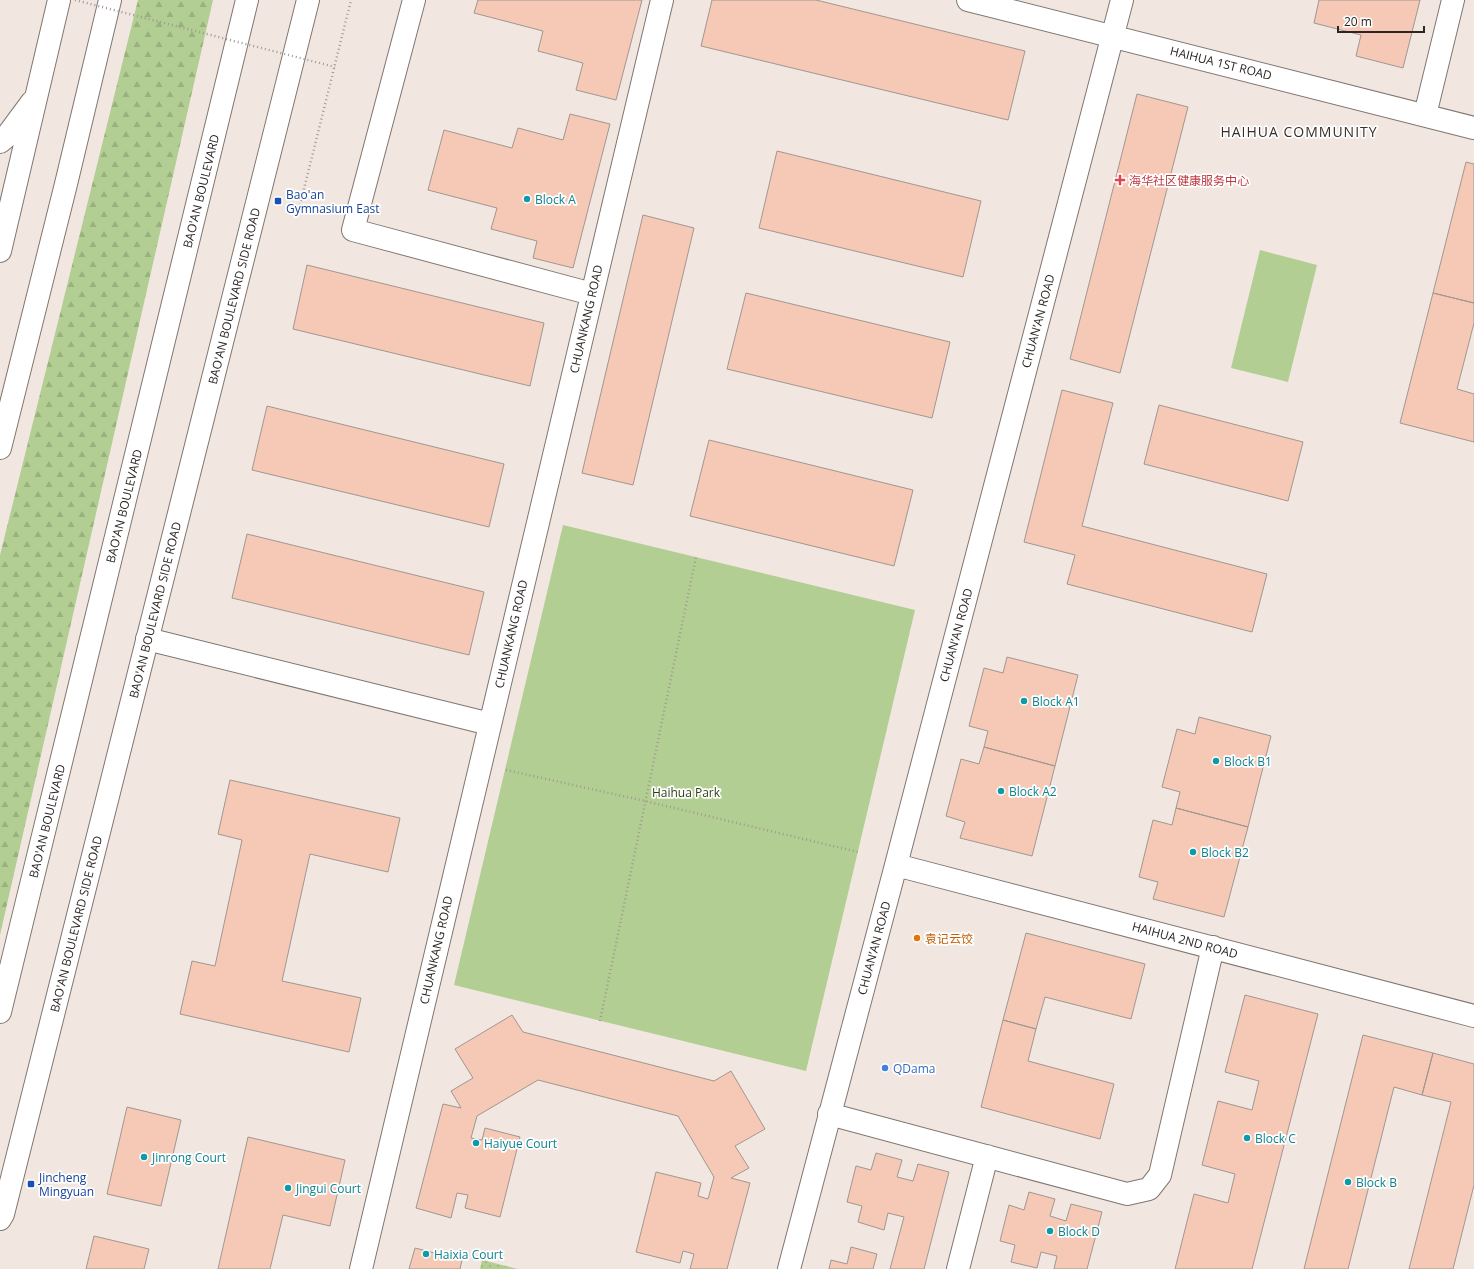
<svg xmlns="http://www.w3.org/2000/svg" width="1474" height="1269" viewBox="0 0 1474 1269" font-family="'Open Sans','Noto Sans SC',sans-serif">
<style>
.green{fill:#b2ce92}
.forest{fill:url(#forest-firs)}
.garden{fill:url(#garden-dots)}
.building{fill:#f5c9b5;stroke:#a19691}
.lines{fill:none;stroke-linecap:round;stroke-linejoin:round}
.minor-casing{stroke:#807671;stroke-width:24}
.major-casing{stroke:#807671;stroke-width:24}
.path{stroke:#a19894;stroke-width:2.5;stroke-dasharray:1 3;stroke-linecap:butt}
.minor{stroke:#fff;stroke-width:22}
.major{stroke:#fff;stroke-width:22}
.path-bridge{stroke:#a19894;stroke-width:2.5;stroke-dasharray:1 3;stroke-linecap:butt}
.health-dot{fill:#e0444e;stroke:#fff;stroke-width:1.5}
.culture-dot{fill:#0f9aa8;stroke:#fff;stroke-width:1.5}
.transit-dot{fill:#1a4fb4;stroke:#fff;stroke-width:1.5}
.food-dot{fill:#e8710a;stroke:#fff;stroke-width:1.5}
.shop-dot{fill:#3f7fe0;stroke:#fff;stroke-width:1.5}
.labels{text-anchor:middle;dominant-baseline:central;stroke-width:3.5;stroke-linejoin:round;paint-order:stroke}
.street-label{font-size:12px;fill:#2b2624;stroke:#fff}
.health-label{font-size:12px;fill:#be3a42;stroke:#fff;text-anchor:start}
.transit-label{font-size:12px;fill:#164399;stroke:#fff;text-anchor:start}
.culture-label{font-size:12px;fill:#0d838f;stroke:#fff;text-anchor:start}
.park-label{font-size:12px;fill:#2d4011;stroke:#fff}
.food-label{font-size:12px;fill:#c56008;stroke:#fff;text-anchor:start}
.shop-label{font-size:12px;fill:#366cbe;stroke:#fff;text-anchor:start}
.quarter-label{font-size:14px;letter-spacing:1px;fill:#382e2b;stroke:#fff}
</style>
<defs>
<pattern id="forest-firs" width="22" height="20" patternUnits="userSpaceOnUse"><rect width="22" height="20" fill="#b2ce92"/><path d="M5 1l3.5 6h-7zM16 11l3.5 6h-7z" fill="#99b17e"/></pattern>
<pattern id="garden-dots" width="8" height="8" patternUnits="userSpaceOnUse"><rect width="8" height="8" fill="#b2ce92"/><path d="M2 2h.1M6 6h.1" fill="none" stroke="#99b17e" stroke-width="1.8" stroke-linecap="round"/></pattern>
</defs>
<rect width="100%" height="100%" fill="#f2e6e1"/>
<path class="green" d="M 1260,250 L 1317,265 L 1288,382 L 1231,368 Z
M 563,525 L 915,610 L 806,1071 L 454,985 Z"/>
<path class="forest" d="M 138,0 L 213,0 L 0,935 L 0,555 Z"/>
<path class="garden" d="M 482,1260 L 518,1269 L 480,1269 Z"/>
<path class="building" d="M 478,0 L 642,0 L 616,100 L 576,90 L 583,63 L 538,51 L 543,31 L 474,13 Z
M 712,0 L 816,0 L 1025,51 L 1008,120 L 701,46 Z
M 1319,0 L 1420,0 L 1403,68 L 1356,56 L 1361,35 L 1314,23 Z
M 1137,94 L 1188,107 L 1120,373 L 1070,359 Z
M 570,114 L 610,124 L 573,268 L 533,258 L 537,241 L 491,229 L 497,208 L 428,190 L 444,130 L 512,148 L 518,128 L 563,140 Z
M 777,151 L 981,201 L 963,277 L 759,228 Z
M 1466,162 L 1474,164 L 1474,303 L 1433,293 Z
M 643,215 L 694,228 L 633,485 L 582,473 Z
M 307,265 L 544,323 L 530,386 L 293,329 Z
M 746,293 L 950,342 L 932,418 L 727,369 Z
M 1433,293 L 1474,303 L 1474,323 L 1457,389 L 1474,394 L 1474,442 L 1400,423 Z
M 1062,390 L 1113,403 L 1082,526 L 1267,574 L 1252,632 L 1067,584 L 1075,555 L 1024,542 Z
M 1159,405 L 1303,442 L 1288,501 L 1144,464 Z
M 267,406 L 504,464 L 489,527 L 252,470 Z
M 709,440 L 913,490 L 894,566 L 690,516 Z
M 247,534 L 484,592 L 469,655 L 232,598 Z
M 1007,657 L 1078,675 L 1055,766 L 984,747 L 988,731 L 969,726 L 984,668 L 1003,673 Z
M 1199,717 L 1271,736 L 1248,827 L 1176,808 L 1180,792 L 1162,787 L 1177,729 L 1195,734 Z
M 984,747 L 1055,766 L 1032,856 L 960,838 L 965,822 L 946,816 L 961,759 L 979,764 Z
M 230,780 L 400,818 L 388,872 L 310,854 L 282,981 L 361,998 L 349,1052 L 180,1014 L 192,961 L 215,966 L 242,840 L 218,834 Z
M 1176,808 L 1248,827 L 1224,917 L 1153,899 L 1158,882 L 1139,877 L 1153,820 L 1172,825 Z
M 1026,933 L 1145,964 L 1131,1019 L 1045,997 L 1036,1029 L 1003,1020 Z
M 1245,995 L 1318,1014 L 1252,1269 L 1175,1269 L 1194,1194 L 1228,1203 L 1235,1174 L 1202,1165 L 1218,1101 L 1252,1110 L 1259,1081 L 1225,1072 Z
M 512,1015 L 523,1032 L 714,1081 L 731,1071 L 765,1129 L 735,1146 L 749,1168 L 731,1178 L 750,1183 L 727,1269 L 690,1269 L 694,1254 L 683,1251 L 680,1263 L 636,1252 L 656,1172 L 701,1183 L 698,1196 L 708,1199 L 714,1177 L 678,1116 L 538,1080 L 477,1116 L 471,1138 L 482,1140 L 485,1128 L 520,1137 L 500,1217 L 465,1208 L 468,1195 L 457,1193 L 451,1218 L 416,1208 L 443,1104 L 461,1108 L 451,1091 L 473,1078 L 455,1049 Z
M 1003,1020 L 1036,1029 L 1028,1061 L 1114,1084 L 1100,1139 L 981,1107 Z
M 1363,1035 L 1433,1053 L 1422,1095 L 1394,1087 L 1348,1269 L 1304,1269 Z
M 1433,1053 L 1474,1064 L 1474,1185 L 1453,1269 L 1409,1269 L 1451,1102 L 1422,1095 Z
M 127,1107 L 181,1120 L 161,1206 L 107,1194 Z
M 248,1137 L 345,1160 L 330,1226 L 283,1215 L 270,1269 L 218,1269 Z
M 876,1153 L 902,1160 L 897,1177 L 913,1181 L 918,1164 L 949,1172 L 924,1269 L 890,1269 L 904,1217 L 888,1213 L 884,1230 L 858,1222 L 862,1206 L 847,1202 L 856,1166 L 871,1170 Z
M 1029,1192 L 1055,1199 L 1050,1216 L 1066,1221 L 1071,1204 L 1102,1212 L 1087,1269 L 1054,1269 L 1057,1256 L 1041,1252 L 1037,1268 L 1011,1262 L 1015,1245 L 1000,1241 L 1009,1205 L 1024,1210 Z
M 94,1236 L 149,1249 L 144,1269 L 86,1269 Z
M 851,1247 L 877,1254 L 873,1269 L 829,1269 L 831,1260 L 847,1264 Z
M 415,1248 L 462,1260 L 460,1269 L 409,1269 Z"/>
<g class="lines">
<g class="minor-casing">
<path id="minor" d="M 414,0 L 353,230 L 592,294
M 968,0 L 1474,128
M 1425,115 L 1453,0
M 147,639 L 490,724
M 896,865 L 1474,1016
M 829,1114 L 1127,1194 L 1149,1189 L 1160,1175 L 1213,947
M 361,1269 L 662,0
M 789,1269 L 896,865 L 1122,0
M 958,1269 L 987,1156"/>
</g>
<g class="major-casing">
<path id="major" d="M 0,142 L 6,137 L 32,102
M 0,251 L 59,0
M 0,448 L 66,184 L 110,0
M 0,1012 L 247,0
M 0,1219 L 3,1214 L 308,0"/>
</g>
<path class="path" d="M 300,205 L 351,0
M 506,770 L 645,801 L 858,852
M 600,1021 L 696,557"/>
<use href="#minor" class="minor"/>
<use href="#major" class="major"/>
<path class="path-bridge" d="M 75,0 L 335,67"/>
</g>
<path class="health-dot" d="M1118 174h4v4h4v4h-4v4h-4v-4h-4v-4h4z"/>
<g class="culture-dot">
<circle cx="527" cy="199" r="4"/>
<circle cx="1024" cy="701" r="4"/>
<circle cx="1216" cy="761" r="4"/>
<circle cx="1001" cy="791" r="4"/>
<circle cx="1193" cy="852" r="4"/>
<circle cx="1247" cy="1138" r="4"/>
<circle cx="476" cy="1143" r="4"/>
<circle cx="144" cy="1157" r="4"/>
<circle cx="1348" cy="1182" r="4"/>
<circle cx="288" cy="1188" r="4"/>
<circle cx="1050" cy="1231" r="4"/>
<circle cx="426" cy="1254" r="4"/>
</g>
<g class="transit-dot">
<rect x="274" y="197" width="8" height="8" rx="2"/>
<rect x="27" y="1180" width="8" height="8" rx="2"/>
</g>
<circle class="food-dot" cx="917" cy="938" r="4"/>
<circle class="shop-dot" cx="885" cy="1068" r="4"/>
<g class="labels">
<g class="street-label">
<text transform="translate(1221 63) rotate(14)">HAIHUA 1ST ROAD</text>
<text transform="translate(201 191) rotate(-76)">BAO'AN BOULEVARD</text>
<text transform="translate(234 296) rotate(-76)">BAO'AN BOULEVARD SIDE ROAD</text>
<text transform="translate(586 319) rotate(-77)">CHUANKANG ROAD</text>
<text transform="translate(1038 321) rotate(-75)">CHUAN’AN ROAD</text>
<text transform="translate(124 506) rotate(-76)">BAO'AN BOULEVARD</text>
<text transform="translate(155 610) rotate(-76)">BAO'AN BOULEVARD SIDE ROAD</text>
<text transform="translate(511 634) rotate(-77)">CHUANKANG ROAD</text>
<text transform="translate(956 635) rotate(-75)">CHUAN’AN ROAD</text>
<text transform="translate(47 821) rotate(-76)">BAO'AN BOULEVARD</text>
<text transform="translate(76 924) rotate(-76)">BAO'AN BOULEVARD SIDE ROAD</text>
<text transform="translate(1185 940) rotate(15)">HAIHUA 2ND ROAD</text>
<text transform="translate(874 948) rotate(-75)">CHUAN’AN ROAD</text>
<text transform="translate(436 950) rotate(-77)">CHUANKANG ROAD</text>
</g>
<g class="health-label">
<text x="1129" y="180">海华社区健康服务中心</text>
</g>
<g class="transit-label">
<text x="286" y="194">Bao'an<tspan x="286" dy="14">Gymnasium East</tspan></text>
<text x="39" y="1177">Jincheng<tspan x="39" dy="14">Mingyuan</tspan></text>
</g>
<g class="culture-label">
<text x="535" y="199">Block A</text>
<text x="1032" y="701">Block A1</text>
<text x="1224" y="761">Block B1</text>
<text x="1009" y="791">Block A2</text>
<text x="1201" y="852">Block B2</text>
<text x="1255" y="1138">Block C</text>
<text x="484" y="1143">Haiyue Court</text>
<text x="152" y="1157">Jinrong Court</text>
<text x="1356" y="1182">Block B</text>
<text x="296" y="1188">Jingui Court</text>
<text x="1058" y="1231">Block D</text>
<text x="434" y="1254">Haixia Court</text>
</g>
<g class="park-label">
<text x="686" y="792">Haihua Park</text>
</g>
<g class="food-label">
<text x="925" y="938">袁记云饺</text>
</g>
<g class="shop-label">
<text x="893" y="1068">QDama</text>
</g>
<g class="quarter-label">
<text x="1299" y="131">HAIHUA COMMUNITY</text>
</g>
</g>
<path d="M1338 26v6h86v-6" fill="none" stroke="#2b2624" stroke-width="2"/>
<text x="1344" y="26" font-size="12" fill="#2b2624" stroke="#ffffff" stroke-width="3" paint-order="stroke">20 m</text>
</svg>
